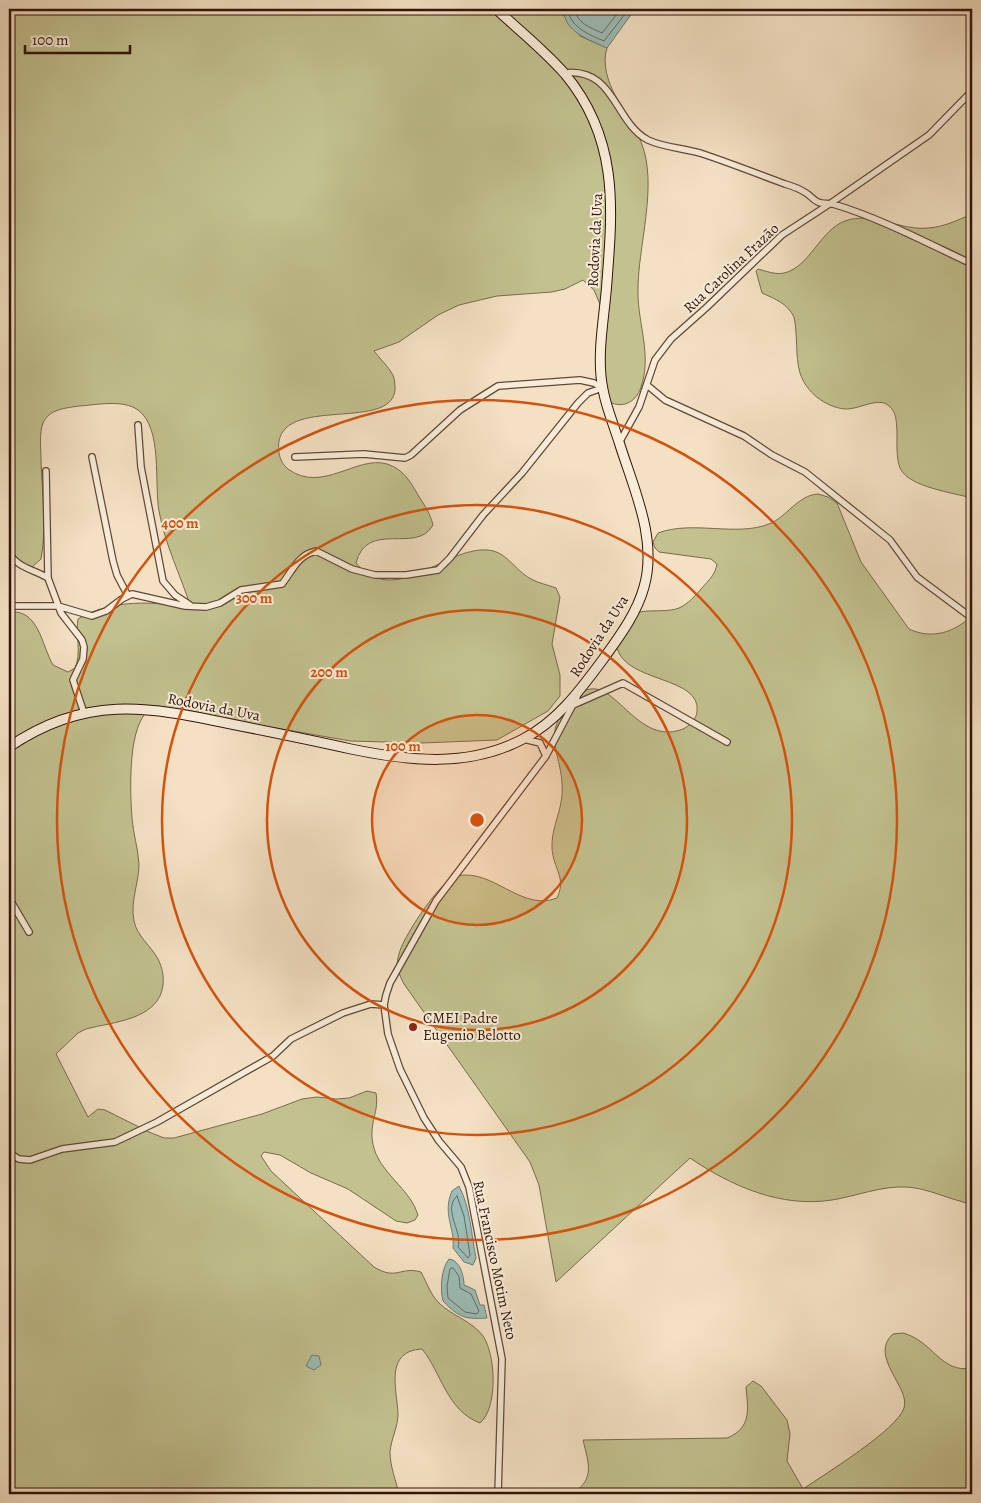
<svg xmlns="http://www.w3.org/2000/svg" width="981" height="1503" viewBox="0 0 981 1503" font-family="Alegreya,serif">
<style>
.green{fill:#c2c18f;stroke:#796b4c}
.water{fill:#9cbdb7;stroke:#717a71}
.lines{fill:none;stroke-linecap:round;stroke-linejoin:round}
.shore{stroke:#666960;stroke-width:1}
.street-casing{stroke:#614837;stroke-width:8}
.secondary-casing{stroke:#301508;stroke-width:11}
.street{stroke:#f8ecd9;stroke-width:5.5}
.secondary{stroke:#f8ecd9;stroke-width:9}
.ring{fill:none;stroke:#d6520c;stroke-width:2.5}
.poi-dot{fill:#8f2418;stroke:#f8ecd9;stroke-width:2}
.labels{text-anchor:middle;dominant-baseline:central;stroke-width:4;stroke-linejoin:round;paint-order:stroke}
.street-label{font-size:15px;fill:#301508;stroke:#f8ecd9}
.poi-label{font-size:15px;fill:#301508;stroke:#f8ecd9;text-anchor:start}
.centre{fill:#d6520c;stroke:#f8ecd9;stroke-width:2.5}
.ring-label{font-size:15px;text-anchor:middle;font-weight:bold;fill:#d6520c;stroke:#f8ecd9;stroke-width:4;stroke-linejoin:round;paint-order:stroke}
</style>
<rect width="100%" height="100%" fill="#f4e1c4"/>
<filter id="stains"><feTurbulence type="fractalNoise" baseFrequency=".004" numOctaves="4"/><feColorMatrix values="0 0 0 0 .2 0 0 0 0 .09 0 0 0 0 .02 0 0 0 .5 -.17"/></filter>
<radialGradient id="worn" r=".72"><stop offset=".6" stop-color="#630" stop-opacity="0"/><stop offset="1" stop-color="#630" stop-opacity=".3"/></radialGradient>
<path class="green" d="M 9,9 L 564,9 L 563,14 L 580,36 L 607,48 C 597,80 629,114 641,142 C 659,185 637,248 638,293 C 638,324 652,356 641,387 C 636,403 621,410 606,400 L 602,309 L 594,290 L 583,280 L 565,289 L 552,292 L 497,296 L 459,305 L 438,315 L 399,342 L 374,351 C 380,359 388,366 393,375 C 395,380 395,386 395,390 C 391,434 270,391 279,453 C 280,459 283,465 288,469 C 322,494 357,455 387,464 C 403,469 410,481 418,495 C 425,506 430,513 433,525 C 417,555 367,519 356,563 C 395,609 444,547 487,550 C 507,551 514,570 531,579 C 538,583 548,585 556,588 L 560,597 L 552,644 L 560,675 L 560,696 L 548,711 L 497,740 L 422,743 L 350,741 L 242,722 L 184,714 L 145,714 C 128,734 130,792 132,818 C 133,833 138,848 139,864 C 139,883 130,901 134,921 C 137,936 151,946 158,959 C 162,967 164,976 163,985 C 159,1020 112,1022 86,1029 L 78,1033 L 56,1054 L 88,1117 L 98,1109 L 105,1110 L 149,1132 L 164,1138 L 174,1138 L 262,1114 L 302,1099 L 317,1097 L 336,1099 L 349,1098 L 367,1091 L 376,1093 C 380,1115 365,1126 376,1154 C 386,1177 411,1191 418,1215 L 415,1220 L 407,1223 L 396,1221 L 348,1189 L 311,1173 L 280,1155 L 264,1152 L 261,1156 L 271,1171 L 374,1267 C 397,1281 400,1266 421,1272 C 427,1283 431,1296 440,1304 C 453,1316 473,1322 483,1336 C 496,1355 498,1408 480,1423 C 447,1411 441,1372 422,1349 C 384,1351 397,1389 398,1414 C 398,1427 391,1439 390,1452 C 390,1466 396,1481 399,1494 L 9,1494 L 9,612 C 39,609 41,644 53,665 L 68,672 L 75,668 C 82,652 75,636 78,619 C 111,599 155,601 191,608 C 181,576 165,545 159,511 C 154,484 163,428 138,410 C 123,399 96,405 79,406 C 66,408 49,409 43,423 C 39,433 41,449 41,461 C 42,492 47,527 41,559 L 32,567 L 25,567 L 9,557 Z
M 972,214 L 972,498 C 954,493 908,487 900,468 C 896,457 897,443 897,431 C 896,421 897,413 889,406 C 879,396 858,410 845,409 C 825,407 806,392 800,373 C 795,356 798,335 794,317 C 787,303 775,299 762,293 L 756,271 L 758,269 C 766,271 775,275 784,273 C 810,267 820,230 845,221 C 872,211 901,231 928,228 C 944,227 958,220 972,214 Z
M 818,494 L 828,497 L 837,503 L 861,562 L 909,629 C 933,640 954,632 972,616 L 972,1204 C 950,1200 928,1188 906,1187 C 880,1186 857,1196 832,1200 C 781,1208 731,1186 690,1158 L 556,1282 L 539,1185 L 530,1162 L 404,984 C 399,974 395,966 399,954 C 403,937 436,888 451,879 C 455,876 461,875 466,875 C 498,875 524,911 557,898 C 567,877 553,869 552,848 C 551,831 560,814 562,796 C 565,752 536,736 575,698 C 611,661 632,749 683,729 C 689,726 696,720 697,712 C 702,676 626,683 617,648 C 615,639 616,631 622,623 C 636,604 660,615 679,608 C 688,604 695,596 702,588 C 709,580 715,575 717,564 L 711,559 L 659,552 L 655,548 L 653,542 L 658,533 C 693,520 736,537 769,524 C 787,517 798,495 818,494 Z
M 903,1333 C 933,1341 941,1374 972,1368 L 972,1494 L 572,1494 C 595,1479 589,1465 583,1440 L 727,1438 C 752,1428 748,1409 746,1387 L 753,1381 L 761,1386 L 787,1420 L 790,1434 L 787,1461 L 803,1489 C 825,1474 897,1430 904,1408 C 911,1388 868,1356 893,1334 Z"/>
<path class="water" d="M 564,9 L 635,9 L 607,48 C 590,40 563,32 564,9 Z
M 459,1186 C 471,1209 471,1234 476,1258 L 473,1265 L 464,1262 L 453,1248 C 455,1227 442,1214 452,1191 Z
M 449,1259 C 460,1260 464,1276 464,1285 L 475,1290 L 480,1305 L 484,1305 L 487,1318 C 467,1319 460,1319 443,1301 C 440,1289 441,1269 449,1259 Z
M 312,1355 L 319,1356 L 321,1365 L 314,1370 L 306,1366 Z"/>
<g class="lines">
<path class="shore" d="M 568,9 C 569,27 590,35 604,41 L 629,9
M 575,9 C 576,23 591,28 602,33 L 621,9
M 457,1196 L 464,1216 L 470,1255 L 468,1258 L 458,1247 C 463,1232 442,1209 457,1196 Z
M 453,1268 L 459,1276 L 460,1288 L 471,1294 L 479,1311 L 477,1314 L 465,1312 L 448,1298 L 447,1286 L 450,1269 Z"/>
<g class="street-casing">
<path id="street" d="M 564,73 C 615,67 614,122 648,140 C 665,148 685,148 703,154 C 730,163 758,174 785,184 C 792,186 800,189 806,193 C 810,195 813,200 818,202 C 822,204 828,203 833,204 C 880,218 927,243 972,264
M 647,385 L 665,400 L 744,436 L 772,455 L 805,472 L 890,540 L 917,577 L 972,618
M 138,425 L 141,467 L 163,581 L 175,595 L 190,605
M 619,443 L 639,407 L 655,360 L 671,339 L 707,307 L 782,235 L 831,203 L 929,135 L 972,91
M 92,457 L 113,561 L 117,575 L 128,596
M 295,457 L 364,454 L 405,458 L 411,455 L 460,410 L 498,386 L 580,380 L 594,383 L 602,388
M 46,471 L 48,578 L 61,613 L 82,640 L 84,647 L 83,659 L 73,680 L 84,713
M 9,499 L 9,525
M 9,552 C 15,567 35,570 48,578
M 9,606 L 58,606 L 92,616 L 106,611 L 122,599 L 132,594 L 185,606 L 206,607 L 220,603 L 241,590 L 282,584 C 293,570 298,555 316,551 L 352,569 L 375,575 L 406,575 L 438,570 L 450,558 L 483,515 L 522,473 L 578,403 L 588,393 L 602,388
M 573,705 L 623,683 L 727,742
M 524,739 L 540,743 L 546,756
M 9,898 L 29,932
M 9,1153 L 19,1159 L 30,1160 L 62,1149 L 115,1142 L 157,1122 L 273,1056 L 291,1039 L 343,1013 L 371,1004 L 384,1005
M 498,1494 L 502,1359 L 469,1187 L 461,1167 L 439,1141 L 424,1118 L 400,1069 L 388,1034 L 384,1005 L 386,995 L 390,983 L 436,901 L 546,756 L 577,697"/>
</g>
<g class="secondary-casing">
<path id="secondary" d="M 9,747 C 85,695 146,706 231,724 C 271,732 311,740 351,749 C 409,761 468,768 523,739 C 558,721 581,689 604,658 C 619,637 637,613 644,587 C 658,539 633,487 619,442 C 612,420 603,399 601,376 C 598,346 605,312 607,281 C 613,205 618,138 565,74 C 545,51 519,30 496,9"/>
</g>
<use href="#street" class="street"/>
<use href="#secondary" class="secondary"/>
</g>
<circle cx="477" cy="820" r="105" fill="#d6520c" fill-opacity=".12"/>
<g class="ring">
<circle cx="477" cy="820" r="105"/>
<circle cx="477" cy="820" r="210"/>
<circle cx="477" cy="820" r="315"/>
<circle cx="477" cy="820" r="420"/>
</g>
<circle class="poi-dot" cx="413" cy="1027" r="5"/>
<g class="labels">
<g class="street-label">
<text transform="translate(595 240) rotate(-87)">Rodovia da Uva</text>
<text transform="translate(731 268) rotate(-43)">Rua Carolina Frazão</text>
<text transform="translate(599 636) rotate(-57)">Rodovia da Uva</text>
<text transform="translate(214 707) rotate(11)">Rodovia da Uva</text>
<text transform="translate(495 1260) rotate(78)">Rua Francisco Motim Neto</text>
</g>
<g class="poi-label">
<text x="423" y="1018">CMEI Padre<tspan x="423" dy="17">Eugenio Belotto</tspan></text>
</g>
</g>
<circle cx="477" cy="820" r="8" class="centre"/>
<g class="ring-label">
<text x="180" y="528">400 m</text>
<text x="254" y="603">300 m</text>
<text x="329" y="677">200 m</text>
<text x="403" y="751">100 m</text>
</g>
<rect width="981" height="1503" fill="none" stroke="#f4e1c4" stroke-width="30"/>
<rect x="10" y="10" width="961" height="1483" fill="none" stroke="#301508" stroke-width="2.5"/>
<rect x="15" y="15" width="951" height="1473" fill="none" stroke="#301508"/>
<path d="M25 45v8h105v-8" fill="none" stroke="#301508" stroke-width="2.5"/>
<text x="32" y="45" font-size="15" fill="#301508" stroke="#f8ecd9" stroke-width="4" paint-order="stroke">100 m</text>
<rect width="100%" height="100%" filter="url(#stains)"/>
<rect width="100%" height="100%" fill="url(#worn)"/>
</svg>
